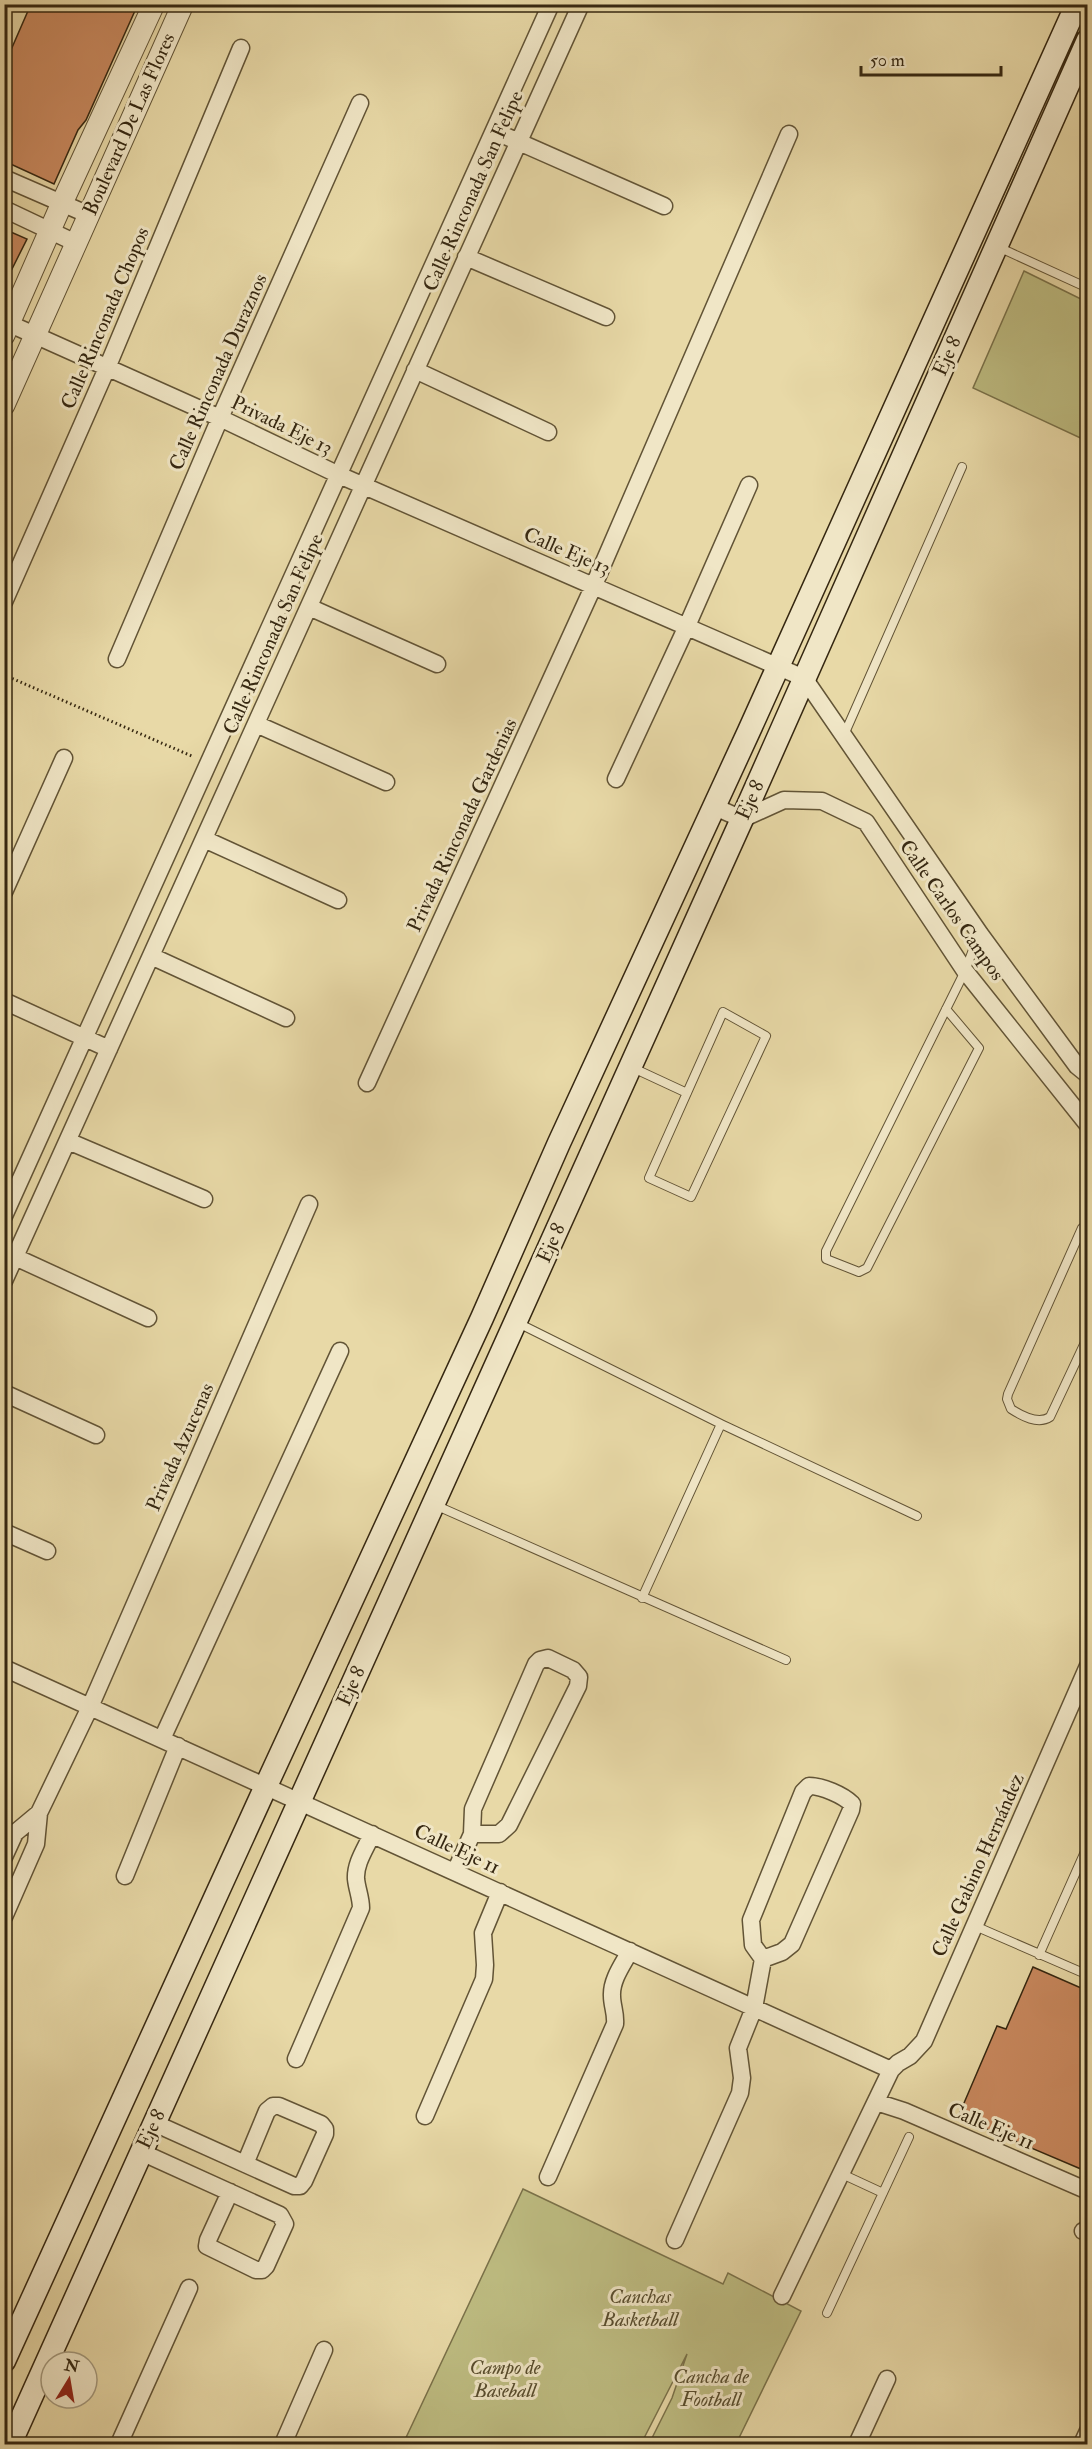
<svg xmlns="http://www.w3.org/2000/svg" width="1092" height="2449" viewBox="0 0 1092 2449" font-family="'IM FELL Double Pica',serif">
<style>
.green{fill:#bebd82;stroke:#7a724a;stroke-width:1.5}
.building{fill:#c9895f;stroke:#352711;stroke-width:1.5}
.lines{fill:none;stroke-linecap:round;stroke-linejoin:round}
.service-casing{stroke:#625436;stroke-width:10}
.minor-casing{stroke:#625436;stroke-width:19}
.tertiary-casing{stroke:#625436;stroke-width:23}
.secondary-casing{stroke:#352711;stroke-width:25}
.path{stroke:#352711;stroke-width:3;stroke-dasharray:1.5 3;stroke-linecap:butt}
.service{stroke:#f0e6c6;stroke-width:8}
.minor{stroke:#f0e6c6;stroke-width:16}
.tertiary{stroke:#f0e6c6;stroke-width:21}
.secondary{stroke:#f0e6c6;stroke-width:22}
.labels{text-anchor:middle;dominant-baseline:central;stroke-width:6;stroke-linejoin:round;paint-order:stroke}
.street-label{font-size:20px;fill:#352711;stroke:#f0e6c6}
.park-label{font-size:20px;font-style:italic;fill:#574c2d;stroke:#f0e6c6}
</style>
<rect width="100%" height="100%" fill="#e8d9a7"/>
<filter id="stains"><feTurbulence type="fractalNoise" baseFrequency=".00333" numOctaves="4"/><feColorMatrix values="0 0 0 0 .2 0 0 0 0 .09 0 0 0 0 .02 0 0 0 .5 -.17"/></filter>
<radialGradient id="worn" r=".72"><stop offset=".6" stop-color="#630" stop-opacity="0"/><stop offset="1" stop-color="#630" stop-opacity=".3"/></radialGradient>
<path class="green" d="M 1024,271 L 1087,302 L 1087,441 L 973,388 Z
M 523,2189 L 723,2284 L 728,2273 L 801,2311 L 736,2444 L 649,2444 L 672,2398 L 687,2354 L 641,2444 L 403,2444 Z"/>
<path class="building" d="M 31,4 L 138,4 L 86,120 L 78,130 L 54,184 L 4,161 L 4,66 Z
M 4,229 L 27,239 L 4,285 Z
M 1033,1967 L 1088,1991 L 1088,2172 L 958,2117 L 997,2026 L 1006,2029 Z"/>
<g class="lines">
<g class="service-casing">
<path id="service" d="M 996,246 L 1088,288
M 844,735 L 962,467
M 946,1009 L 979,1048 L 867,1268 L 859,1272 L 826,1259 L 826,1251 L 965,971 L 979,934
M 723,1012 L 766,1036 L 691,1197 L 649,1178 Z
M 631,1067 L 687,1093
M 1088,1223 L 1082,1228 L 1008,1394 L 1007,1399 L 1011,1409 C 1022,1416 1038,1425 1050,1417 L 1088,1336
M 516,1322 L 721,1424 L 642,1598
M 721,1424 L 917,1516
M 435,1505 L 786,1660
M 975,1926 L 1088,1975
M 1039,1955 L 1088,1845
M 842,2174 L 883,2193
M 827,2313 L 909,2137"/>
</g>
<g class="minor-casing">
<path id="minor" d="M 4,7 L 6,4
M 494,131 L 664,206
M 4,178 L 89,215
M 4,209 L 76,243
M 466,257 L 606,317
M 10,324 L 220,418 L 339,475 L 804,678 L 980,934 L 1077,1066 L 1088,1075
M 415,370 L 548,432
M 4,602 L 107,368 L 241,48
M 309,607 L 437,664
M 117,659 L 220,418 L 360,103
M 256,724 L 386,782
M 616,779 L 687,626 L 749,485
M 715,807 L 742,819 L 784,800 L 822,801 L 866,822 L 965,971 L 1088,1125
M 204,839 L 338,900
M 4,892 L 64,758
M 151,956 L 286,1018
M 4,1001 L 109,1049
M 367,1083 L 594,585 L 789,134
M 68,1141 L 204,1199
M 4,1216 L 551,4
M 15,1257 L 148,1318
M 4,1281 L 581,4
M 4,1393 L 96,1435
M 4,1532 L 47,1551
M 4,1668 L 891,2070
M 162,1739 L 340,1351
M 4,1857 L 15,1833 L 39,1813
M 455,1872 L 472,1834 L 473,1809 L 536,1664 L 540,1660 L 548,1658 L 573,1670 L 579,1677 L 578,1686 L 509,1825 L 499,1834 L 472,1834
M 125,1876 L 178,1746
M 4,1917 L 36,1844 L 39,1813 L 90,1707 L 309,1204
M 296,2059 L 361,1908 C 361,1898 357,1889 356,1879 C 355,1863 366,1848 372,1834
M 876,2102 L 904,2111 L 1088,2191
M 425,2116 L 484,1979 L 485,1965 L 483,1933 L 500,1892
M 154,2123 C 201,2144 248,2165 294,2186 L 300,2186 L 304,2181 L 325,2134 L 325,2129 L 321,2124 L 279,2106 L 273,2106 L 267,2111 L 245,2164
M 141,2152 L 280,2215 L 285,2224 L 266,2266 L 262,2270 L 256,2270 L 207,2246 L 208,2240 L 230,2192
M 548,2177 L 615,2024 C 616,2013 612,2006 612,1996 C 611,1980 623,1964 630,1951
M 1083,2231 L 1088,2233
M 675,2240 L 740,2093 L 742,2078 L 738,2048 L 754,2008 L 763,1959 L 753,1945 L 751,1920 L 803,1792 L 809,1786 C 822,1786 843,1795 852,1804 L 851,1810 L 792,1944 L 782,1952 L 763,1959
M 782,2296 L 891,2070 L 898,2063 L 910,2056 L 924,2041 L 1088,1666
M 119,2444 L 189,2288
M 283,2444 L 324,2350
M 857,2444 L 887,2379
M 1082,2444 L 1088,2431"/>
</g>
<g class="tertiary-casing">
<path id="tertiary" d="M 4,335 L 62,203 L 154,4
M 4,405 L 183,4"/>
</g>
<g class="secondary-casing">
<path id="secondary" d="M 4,2361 L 266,1786 L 482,1318 L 559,1143 L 749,731 L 1077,4
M 10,2444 L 742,819 L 1088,40"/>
</g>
<path class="path" d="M 4,675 L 194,757"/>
<use href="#service" class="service"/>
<use href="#minor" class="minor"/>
<use href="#tertiary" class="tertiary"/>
<use href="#secondary" class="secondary"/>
</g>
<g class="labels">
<g class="street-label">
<text transform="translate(129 124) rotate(-66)">Boulevard De Las Flores</text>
<text transform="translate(473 191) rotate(-66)">Calle Rinconada San Felipe</text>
<text transform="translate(105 318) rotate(-67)">Calle Rinconada Chopos</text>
<text transform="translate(947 356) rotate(-66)">Eje 8</text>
<text transform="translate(218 372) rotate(-66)">Calle Rinconada Duraznos</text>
<text transform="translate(282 425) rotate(26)">Privada Eje 13</text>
<text transform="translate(567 551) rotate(23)">Calle Eje 13</text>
<text transform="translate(273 634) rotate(-66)">Calle Rinconada San Felipe</text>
<text transform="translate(750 800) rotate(-66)">Eje 8</text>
<text transform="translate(462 825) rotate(-65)">Privada Rinconada Gardenias</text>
<text transform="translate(952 910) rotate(55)">Calle Carlos Campos</text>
<text transform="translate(551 1243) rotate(-66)">Eje 8</text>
<text transform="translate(180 1447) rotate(-66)">Privada Azucenas</text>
<text transform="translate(351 1686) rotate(-66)">Eje 8</text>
<text transform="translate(457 1849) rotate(25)">Calle Eje 11</text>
<text transform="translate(978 1865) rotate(-66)">Calle Gabino Hernández</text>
<text transform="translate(991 2126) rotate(23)">Calle Eje 11</text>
<text transform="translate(151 2129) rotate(-65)">Eje 8</text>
</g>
<g class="park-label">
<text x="640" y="2296">Canchas<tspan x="640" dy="23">Basketball</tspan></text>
<text x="505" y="2367">Campo de<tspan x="505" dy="23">Baseball</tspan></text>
<text x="711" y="2376">Cancha de<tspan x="711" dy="23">Football</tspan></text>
</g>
</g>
<rect width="1092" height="2449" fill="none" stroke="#e8d9a7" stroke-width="24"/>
<rect x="6" y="6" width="1080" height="2437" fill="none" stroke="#352711" stroke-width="3"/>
<rect x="12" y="12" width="1068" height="2425" fill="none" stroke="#352711" stroke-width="1.5"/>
<g transform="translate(69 2380) rotate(11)"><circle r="28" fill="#f0e6c6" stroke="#a59a7e" stroke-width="1.5"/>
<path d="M0-4.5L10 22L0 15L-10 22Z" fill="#8f2418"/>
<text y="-9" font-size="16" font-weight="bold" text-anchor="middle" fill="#352711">N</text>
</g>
<path d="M861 66v9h140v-9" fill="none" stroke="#352711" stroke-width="3"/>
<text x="870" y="66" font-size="18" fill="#352711" stroke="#f0e6c6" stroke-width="4.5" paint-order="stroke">50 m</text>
<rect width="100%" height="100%" filter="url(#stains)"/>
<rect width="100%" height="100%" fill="url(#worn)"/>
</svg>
